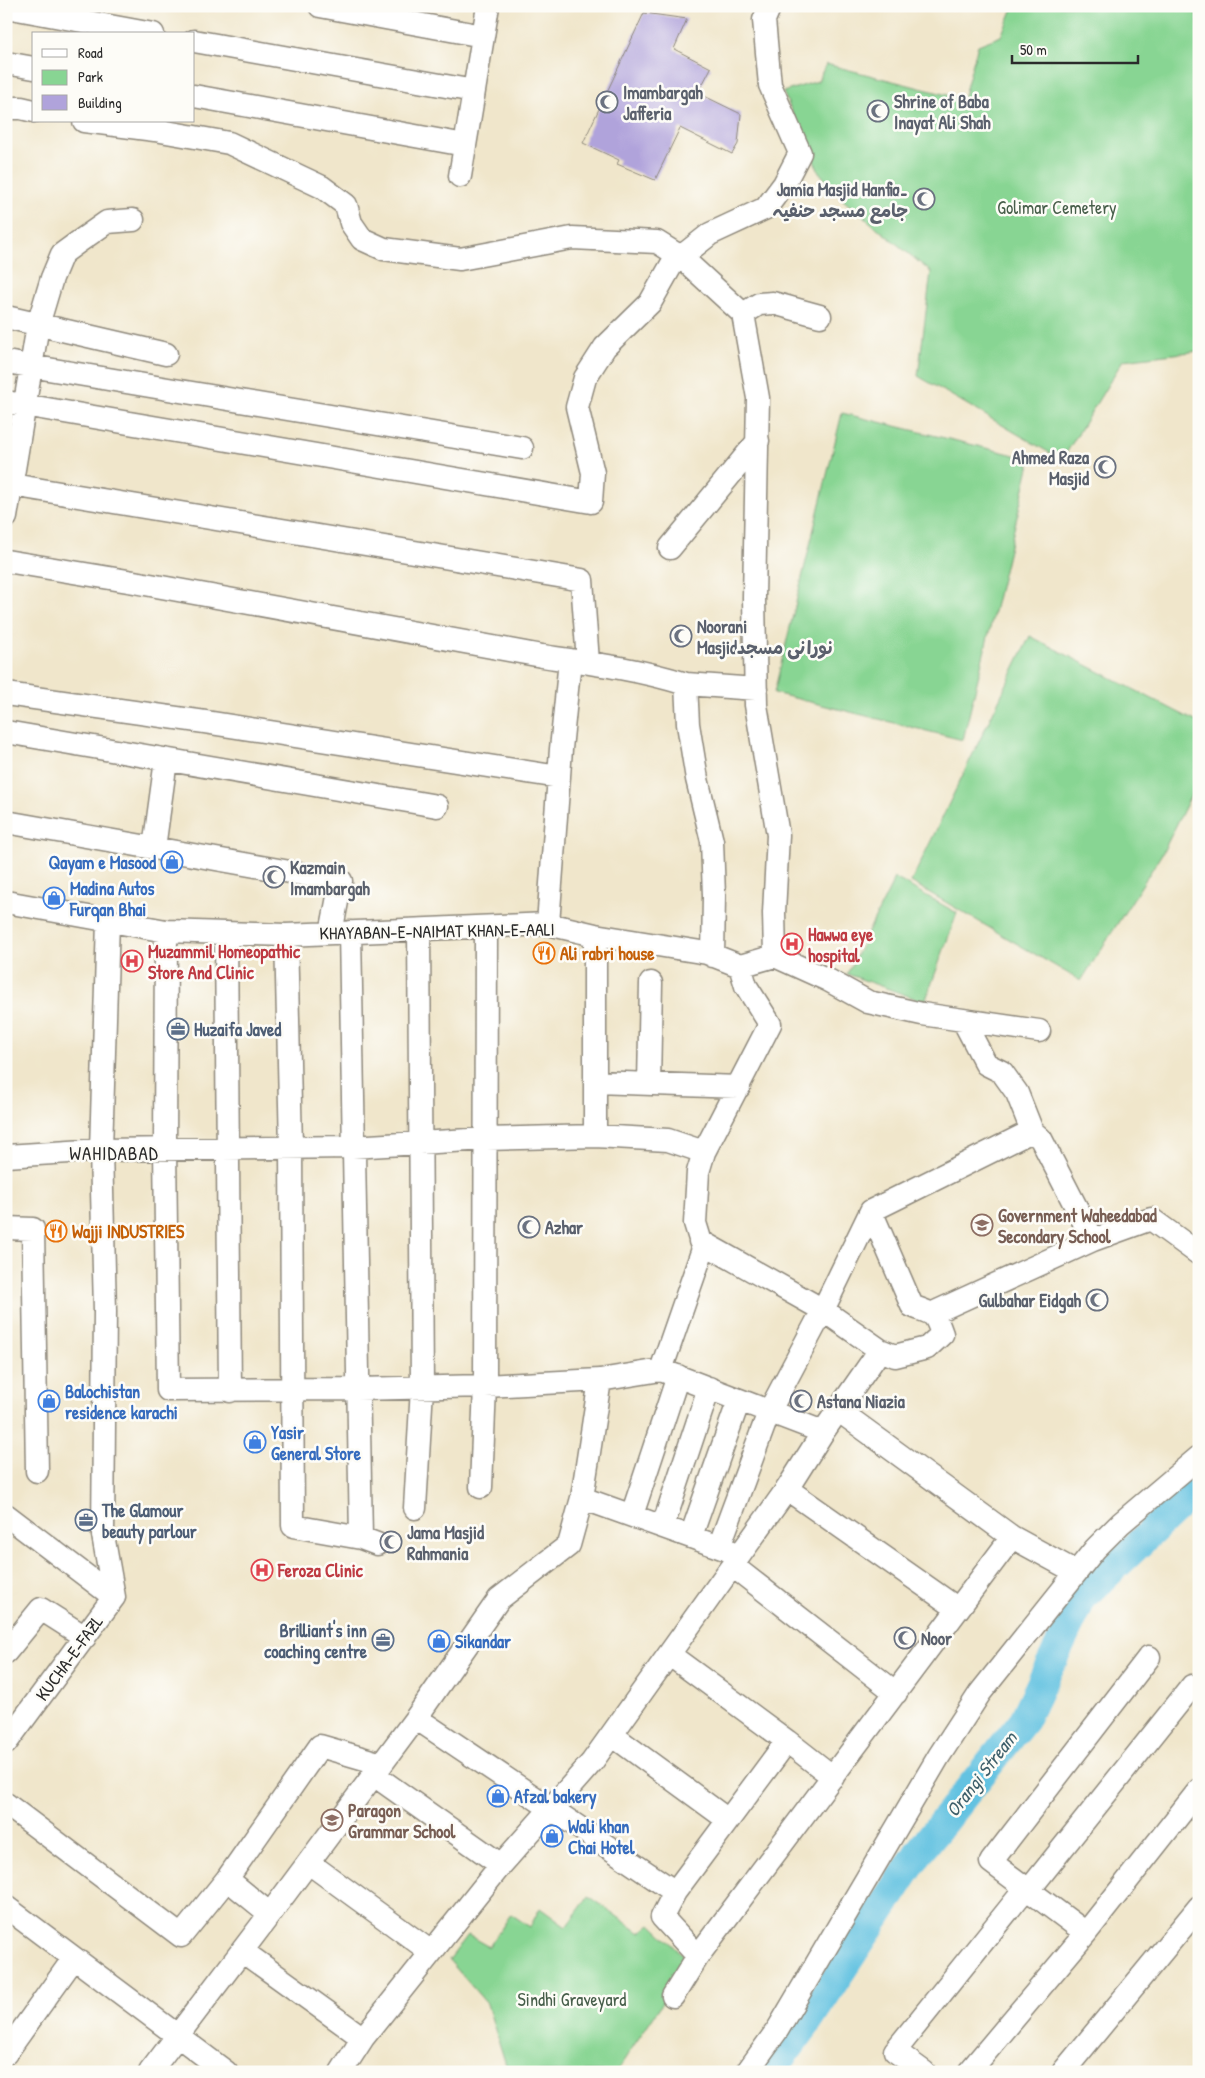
<svg xmlns="http://www.w3.org/2000/svg" width="1205" height="2078" viewBox="0 0 1205 2078" font-family="'Patrick Hand','Playpen Sans Arabic',sans-serif">
<style>
.green{fill:#88d593;stroke:#5a805f}
.lines{fill:none;stroke-linecap:round;stroke-linejoin:round}
.river{stroke:#63c2e1;stroke-width:30}
.building{fill:#b0a3db}
.minor-casing{stroke:#8e887b;stroke-width:25}
.minor{stroke:#fff;stroke-width:22}
.labels{text-anchor:middle;dominant-baseline:central;stroke-width:5;stroke-linejoin:round;paint-order:stroke}
.worship-label{font-size:18px;font-weight:bold;fill:#5b616d;stroke:#fdfcf7;text-anchor:start}
.park-label{font-size:18px;fill:#475e4a;stroke:#fdfcf7}
.shop-label{font-size:18px;font-weight:bold;fill:#366cbe;stroke:#fdfcf7;text-anchor:start}
.street-label{font-size:18px;fill:#2b2b2b;stroke:#fdfcf7}
.health-label{font-size:18px;font-weight:bold;fill:#be3a42;stroke:#fdfcf7;text-anchor:start}
.food-label{font-size:18px;font-weight:bold;fill:#c56008;stroke:#fdfcf7;text-anchor:start}
.service-label{font-size:18px;font-weight:bold;fill:#4e5e75;stroke:#fdfcf7;text-anchor:start}
.education-label{font-size:18px;font-weight:bold;fill:#785e54;stroke:#fdfcf7;text-anchor:start}
.neighbourhood-label{font-size:19px;letter-spacing:1px;fill:#2b2b2b;stroke:#fdfcf7}
.water-label{font-size:19px;font-style:italic;fill:#3f606b;stroke:#fdfcf7}
</style>
<rect width="100%" height="100%" fill="#fdfcf7"/>
<filter id="ink" filterUnits="userSpaceOnUse"><feTurbulence type="fractalNoise" baseFrequency=".02" numOctaves="2"/><feDisplacementMap in="SourceGraphic" scale="10" xChannelSelector="R" yChannelSelector="G"/><feConvolveMatrix kernelMatrix="1 2 1 2 8 2 1 2 1" color-interpolation-filters="sRGB"/></filter>
<filter id="wash" filterUnits="userSpaceOnUse"><feTurbulence type="fractalNoise" baseFrequency=".0096" numOctaves="4" result="noise"/><feDisplacementMap in="SourceGraphic" scale="20" xChannelSelector="R" yChannelSelector="G"/><feGaussianBlur stdDeviation="1.12" result="paint"/><feColorMatrix in="noise" values="0 0 0 0 0 0 0 0 0 0 0 0 0 0 0 0 0 1.4 0 .05"/><feComposite in="paint" operator="in"/></filter>
<g filter="url(#wash)">
<rect width="100%" height="100%" fill="#f0e6cb"/>
<path class="green" d="M 1014,6 L 1194,6 L 1199,25 L 1199,351 L 1123,360 L 1062,460 L 918,376 L 931,272 L 843,200 L 819,172 L 783,92 L 818,81 L 826,64 L 963,99 L 978,45 L 1001,36 Z
M 842,413 L 1031,459 L 963,740 L 774,693 Z
M 1030,636 L 1199,723 L 1199,779 L 1163,852 L 1081,981 L 911,882 Z
M 895,878 L 957,913 L 925,1002 L 847,974 Z
M 589,1896 L 640,1933 L 651,1924 L 690,1962 L 616,2072 L 521,2072 L 506,2065 L 487,2004 L 449,1960 L 468,1935 L 489,1947 L 511,1914 L 530,1927 L 540,1908 L 566,1927 Z"/>
<g class="lines">
<path class="river" d="M 771,2072 L 804,2027 L 919,1852 L 1024,1720 L 1082,1598 L 1199,1486"/>
</g>
<g id="blocks">
<path class="building" d="M 644,13 L 687,19 L 674,49 L 711,68 L 698,93 L 741,114 L 738,144 L 732,154 L 680,128 L 655,180 L 617,164 L 619,160 L 583,143 Z"/>
</g>
</g>
<g filter="url(#ink)">
<use href="#blocks" fill-opacity="0" stroke="#8e887b" stroke-width="1"/>
<g class="lines">
<g class="minor-casing">
<path id="minor" d="M 320,6 L 483,36
M 6,7 L 153,34
M 194,41 L 474,91
M 6,63 L 34,68
M 194,96 L 465,145
M 6,108 L 21,108 L 34,111
M 84,121 L 155,130 L 229,143 L 322,187 L 346,205 L 351,223 L 362,239 L 384,249 L 460,259 L 572,238 L 657,242 L 681,257 L 743,314 L 758,398 L 754,598 L 756,705 L 778,835 L 774,913 L 775,956 L 828,980 L 868,1002 L 922,1014 L 1039,1031
M 460,176 L 488,6
M 743,314 L 759,304 L 773,303 L 820,316
M 6,317 L 166,354
M 6,362 L 522,448
M 6,402 L 591,502 L 593,473 L 577,407 L 585,378 L 605,347 L 650,303 L 672,264 L 710,234 L 766,208 L 784,184 L 800,153 L 770,85 L 764,20 L 770,6
M 6,484 L 582,580 L 588,662
M 6,517 L 38,325 L 52,278 L 62,254 L 77,243 L 107,222 L 133,220
M 670,548 L 758,441
M 6,561 L 134,582 L 542,656 C 591,663 639,669 686,684 L 688,724 L 697,779 L 712,841 L 714,896 L 713,956
M 686,684 L 756,689
M 6,694 L 205,722 L 559,777
M 6,732 L 437,806
M 6,822 L 341,881 L 331,933
M 154,848 L 166,760
M 6,902 L 166,931 L 286,935 L 548,924 L 595,935 L 707,953 L 740,966 L 775,956
M 108,921 L 101,1150 L 105,1311 L 103,1535 L 114,1597
M 548,924 L 561,749 L 570,660
M 166,931 L 165,1148 L 168,1390 L 358,1389 L 485,1386 L 600,1380 L 661,1370 L 823,1432
M 350,932 L 361,1538
M 226,933 L 230,1391
M 286,935 L 291,1147 L 293,1526 L 361,1538 L 377,1544
M 963,1020 L 986,1064 L 1002,1072 L 1017,1093 L 1032,1131 L 1041,1139 L 1093,1240
M 595,1082 L 739,1087
M 649,1084 L 651,983
M 595,1136 L 595,935
M 6,1156 L 101,1150 L 352,1147 L 486,1139 L 595,1136 L 668,1140 L 704,1152
M 6,1228 L 33,1229 L 37,1471
M 700,1241 L 823,1310 L 880,1350 L 895,1356 L 927,1348 L 942,1334 C 934,1310 933,1315 912,1306 L 871,1211 L 1032,1131
M 933,1313 L 1093,1240 L 1151,1219 L 1199,1254
M 661,1370 L 703,1249 L 695,1223 L 698,1172 L 704,1152 L 770,1024 L 746,986 L 740,966
M 838,1410 L 1012,1537 L 1076,1572
M 481,1487 L 485,1386 L 486,927
M 787,1489 L 958,1609
M 582,1498 L 733,1552
M 415,1508 L 422,1388 L 419,930
M 6,1515 L 114,1597
M 632,1515 L 678,1376
M 663,1526 L 709,1388
M 691,1536 L 739,1400
M 719,1547 L 769,1412 L 823,1310 L 871,1211
M 733,1566 L 896,1693
M 6,1652 L 41,1609 L 85,1637
M 670,1655 L 787,1741 L 833,1777
M 416,1718 L 675,1892
M 612,1735 L 728,1820
M 6,1743 L 114,1597
M 374,1775 L 501,1865
M 6,1804 L 181,1936 L 227,1879 L 320,1746 L 382,1764
M 309,1863 L 431,1952
M 227,1879 L 270,1914
M 1029,1890 L 1192,1686
M 6,1907 L 226,2072
M 1086,1933 L 991,1862 L 1149,1657
M 242,1951 L 363,2038
M 698,1956 L 662,1917 L 675,1892 L 787,1741
M 673,1996 L 698,1956 L 1012,1537
M 6,2053 L 74,1958
M 150,2072 L 270,1914 L 416,1718 L 499,1599 L 569,1545 L 582,1498 L 600,1380
M 341,2072 L 363,2038 L 501,1865 L 592,1762 L 787,1489 L 823,1432 L 880,1350
M 747,2072 L 778,2029 L 939,1756 L 980,1693 L 1095,1549 L 1121,1523 L 1199,1457
M 924,2072 L 895,2051 L 1026,1888
M 969,2072 L 1086,1933 L 1199,1790
M 1063,2072 L 1199,1907"/>
</g>
<use href="#minor" class="minor"/>
</g>
</g>
<defs>
<g id="mosque-ring" transform="scale(1.125)"><circle r="9.5" fill="#fdfcf7" stroke="#6b7280" stroke-width="1.5"/><path d="M3.5-4.9A6 6 0 1 0 3.5 4.9A5 5 0 1 1 3.5-4.9Z" fill="#6b7280"/></g>
<g id="shop-ring" transform="scale(1.125)"><circle r="9.5" fill="#fdfcf7" stroke="#3f7fe0" stroke-width="1.5"/><path d="M-5-2.5h2.3a2.7 3.5 0 0 1 5.4 0H5L5.5 6h-11ZM-1.5-2.5h3a1.5 2.3 0 0 0-3 0Z" fill="#3f7fe0"/></g>
<g id="hospital-ring" transform="scale(1.125)"><circle r="9.5" fill="#fdfcf7" stroke="#e0444e" stroke-width="1.5"/><path d="M-5-5h3v3.5h4V-5h3V5h-3V1.5h-4V5h-3Z" fill="#e0444e"/></g>
<g id="restaurant-ring" transform="scale(1.125)"><circle r="9.5" fill="#fdfcf7" stroke="#e8710a" stroke-width="1.5"/><path d="M-5-6h1v4h1v-4h1v4h1v-4h1v5L-1.5 .5V6h-2V.5L-5-1ZM5-6V6H3V1.5H1.5Q1.5-4 5-6Z" fill="#e8710a"/></g>
<g id="office-ring" transform="scale(1.125)"><circle r="9.5" fill="#fdfcf7" stroke="#5c6f8a" stroke-width="1.5"/><path d="M-6-3h4V-5.5h4V-3h4V5H-6ZM-1-4.5V-3h2v-1.5ZM-6 0V1H6V0Z" fill="#5c6f8a"/></g>
<g id="school-ring" transform="scale(1.125)"><circle r="9.5" fill="#fdfcf7" stroke="#8d6e63" stroke-width="1.5"/><path d="M0-5L7-2L0 1L-7-2ZM-4 1L0 2.5L4 1V4Q0 6-4 4Z" fill="#8d6e63"/></g>
</defs>
<g fill-rule="evenodd">
<use href="#mosque-ring" x="607" y="102"/>
<use href="#mosque-ring" x="878" y="111"/>
<use href="#mosque-ring" x="924" y="199"/>
<use href="#mosque-ring" x="1105" y="467"/>
<use href="#mosque-ring" x="681" y="636"/>
<use href="#shop-ring" x="172" y="862"/>
<use href="#mosque-ring" x="274" y="877"/>
<use href="#shop-ring" x="54" y="898"/>
<use href="#hospital-ring" x="792" y="944"/>
<use href="#restaurant-ring" x="544" y="953"/>
<use href="#hospital-ring" x="132" y="961"/>
<use href="#office-ring" x="178" y="1029"/>
<use href="#school-ring" x="982" y="1225"/>
<use href="#mosque-ring" x="529" y="1227"/>
<use href="#restaurant-ring" x="56" y="1231"/>
<use href="#mosque-ring" x="1097" y="1300"/>
<use href="#shop-ring" x="49" y="1401"/>
<use href="#mosque-ring" x="801" y="1401"/>
<use href="#shop-ring" x="255" y="1442"/>
<use href="#office-ring" x="86" y="1520"/>
<use href="#mosque-ring" x="391" y="1542"/>
<use href="#hospital-ring" x="262" y="1570"/>
<use href="#mosque-ring" x="905" y="1638"/>
<use href="#office-ring" x="383" y="1640"/>
<use href="#shop-ring" x="439" y="1641"/>
<use href="#shop-ring" x="498" y="1796"/>
<use href="#school-ring" x="332" y="1820"/>
<use href="#shop-ring" x="552" y="1836"/>
</g>
<g class="labels">
<g class="worship-label">
<text x="623" y="92">Imambargah<tspan x="623" dy="21">Jafferia</tspan></text>
<text x="894" y="101">Shrine of Baba<tspan x="894" dy="21">Inayat Ali Shah</tspan></text>
<text x="908" y="189" text-anchor="end">Jamia Masjid Hanfia۔<tspan x="908" dy="21">جامع مسجد حنفیہ</tspan></text>
<text x="1089" y="457" text-anchor="end">Ahmed Raza<tspan x="1089" dy="21">Masjid</tspan></text>
<text x="697" y="626">Noorani<tspan x="697" dy="21">Masjidنورانی مسجد</tspan></text>
<text x="290" y="867">Kazmain<tspan x="290" dy="21">Imambargah</tspan></text>
<text x="545" y="1227">Azhar</text>
<text x="1081" y="1300" text-anchor="end">Gulbahar Eidgah</text>
<text x="817" y="1401">Astana Niazia</text>
<text x="407" y="1532">Jama Masjid<tspan x="407" dy="21">Rahmania</tspan></text>
<text x="921" y="1638">Noor</text>
</g>
<g class="park-label">
<text x="1057" y="207">Golimar Cemetery</text>
<text x="572" y="1999">Sindhi Graveyard</text>
</g>
<g class="shop-label">
<text x="156" y="862" text-anchor="end">Qayam e Masood</text>
<text x="70" y="888">Madina Autos<tspan x="70" dy="21">Furqan Bhai</tspan></text>
<text x="65" y="1391">Balochistan<tspan x="65" dy="21">residence karachi</tspan></text>
<text x="271" y="1432">Yasir<tspan x="271" dy="21">General Store</tspan></text>
<text x="455" y="1641">Sikandar</text>
<text x="514" y="1796">Afzal bakery</text>
<text x="568" y="1826">Wali khan<tspan x="568" dy="21">Chai Hotel</tspan></text>
</g>
<g class="street-label">
<text transform="translate(437 931) rotate(-1)">KHAYABAN-E-NAIMAT KHAN-E-AALI</text>
<text transform="translate(69 1658) rotate(-54)">KUCHA-E-FAZL</text>
</g>
<g class="health-label">
<text x="808" y="934">Hawwa eye<tspan x="808" dy="21">hospital</tspan></text>
<text x="148" y="951">Muzammil Homeopathic<tspan x="148" dy="21">Store And Clinic</tspan></text>
<text x="278" y="1570">Feroza Clinic</text>
</g>
<g class="food-label">
<text x="560" y="953">Ali rabri house</text>
<text x="72" y="1231">Wajji INDUSTRIES</text>
</g>
<g class="service-label">
<text x="194" y="1029">Huzaifa Javed</text>
<text x="102" y="1510">The Glamour<tspan x="102" dy="21">beauty parlour</tspan></text>
<text x="367" y="1630" text-anchor="end">Brilliant's inn<tspan x="367" dy="21">coaching centre</tspan></text>
</g>
<g class="education-label">
<text x="998" y="1215">Government Waheedabad<tspan x="998" dy="21">Secondary School</tspan></text>
<text x="348" y="1810">Paragon<tspan x="348" dy="21">Grammar School</tspan></text>
</g>
<g class="neighbourhood-label">
<text x="114" y="1153">WAHIDABAD</text>
</g>
<g class="water-label">
<text transform="translate(981 1774) rotate(-52)">Orangi Stream</text>
</g>
</g>
<rect width="1205" height="2078" fill="none" stroke="#fdfcf7" stroke-width="25"/>
<rect x="32" y="32" width="162" height="90" fill="#fdfcf7" stroke="#a9a8a5"/>
<rect x="42" y="49" width="25" height="8" fill="#ffffff" stroke="#a9a8a5"/>
<text x="78" y="58" font-size="15" fill="#2b2b2b">Road</text>
<rect x="42" y="70" width="25" height="15" fill="#88d593" stroke="#a9a8a5"/>
<text x="78" y="82" font-size="15" fill="#2b2b2b">Park</text>
<rect x="42" y="95" width="25" height="15" fill="#b0a3db" stroke="#a9a8a5"/>
<text x="78" y="108" font-size="15" fill="#2b2b2b">Building</text>
<path d="M1012 55v8h126v-8" fill="none" stroke="#2b2b2b" stroke-width="2.5"/>
<text x="1020" y="55" font-size="15" fill="#2b2b2b" stroke="#fdfcf7" stroke-width="4" paint-order="stroke">50 m</text>
</svg>
